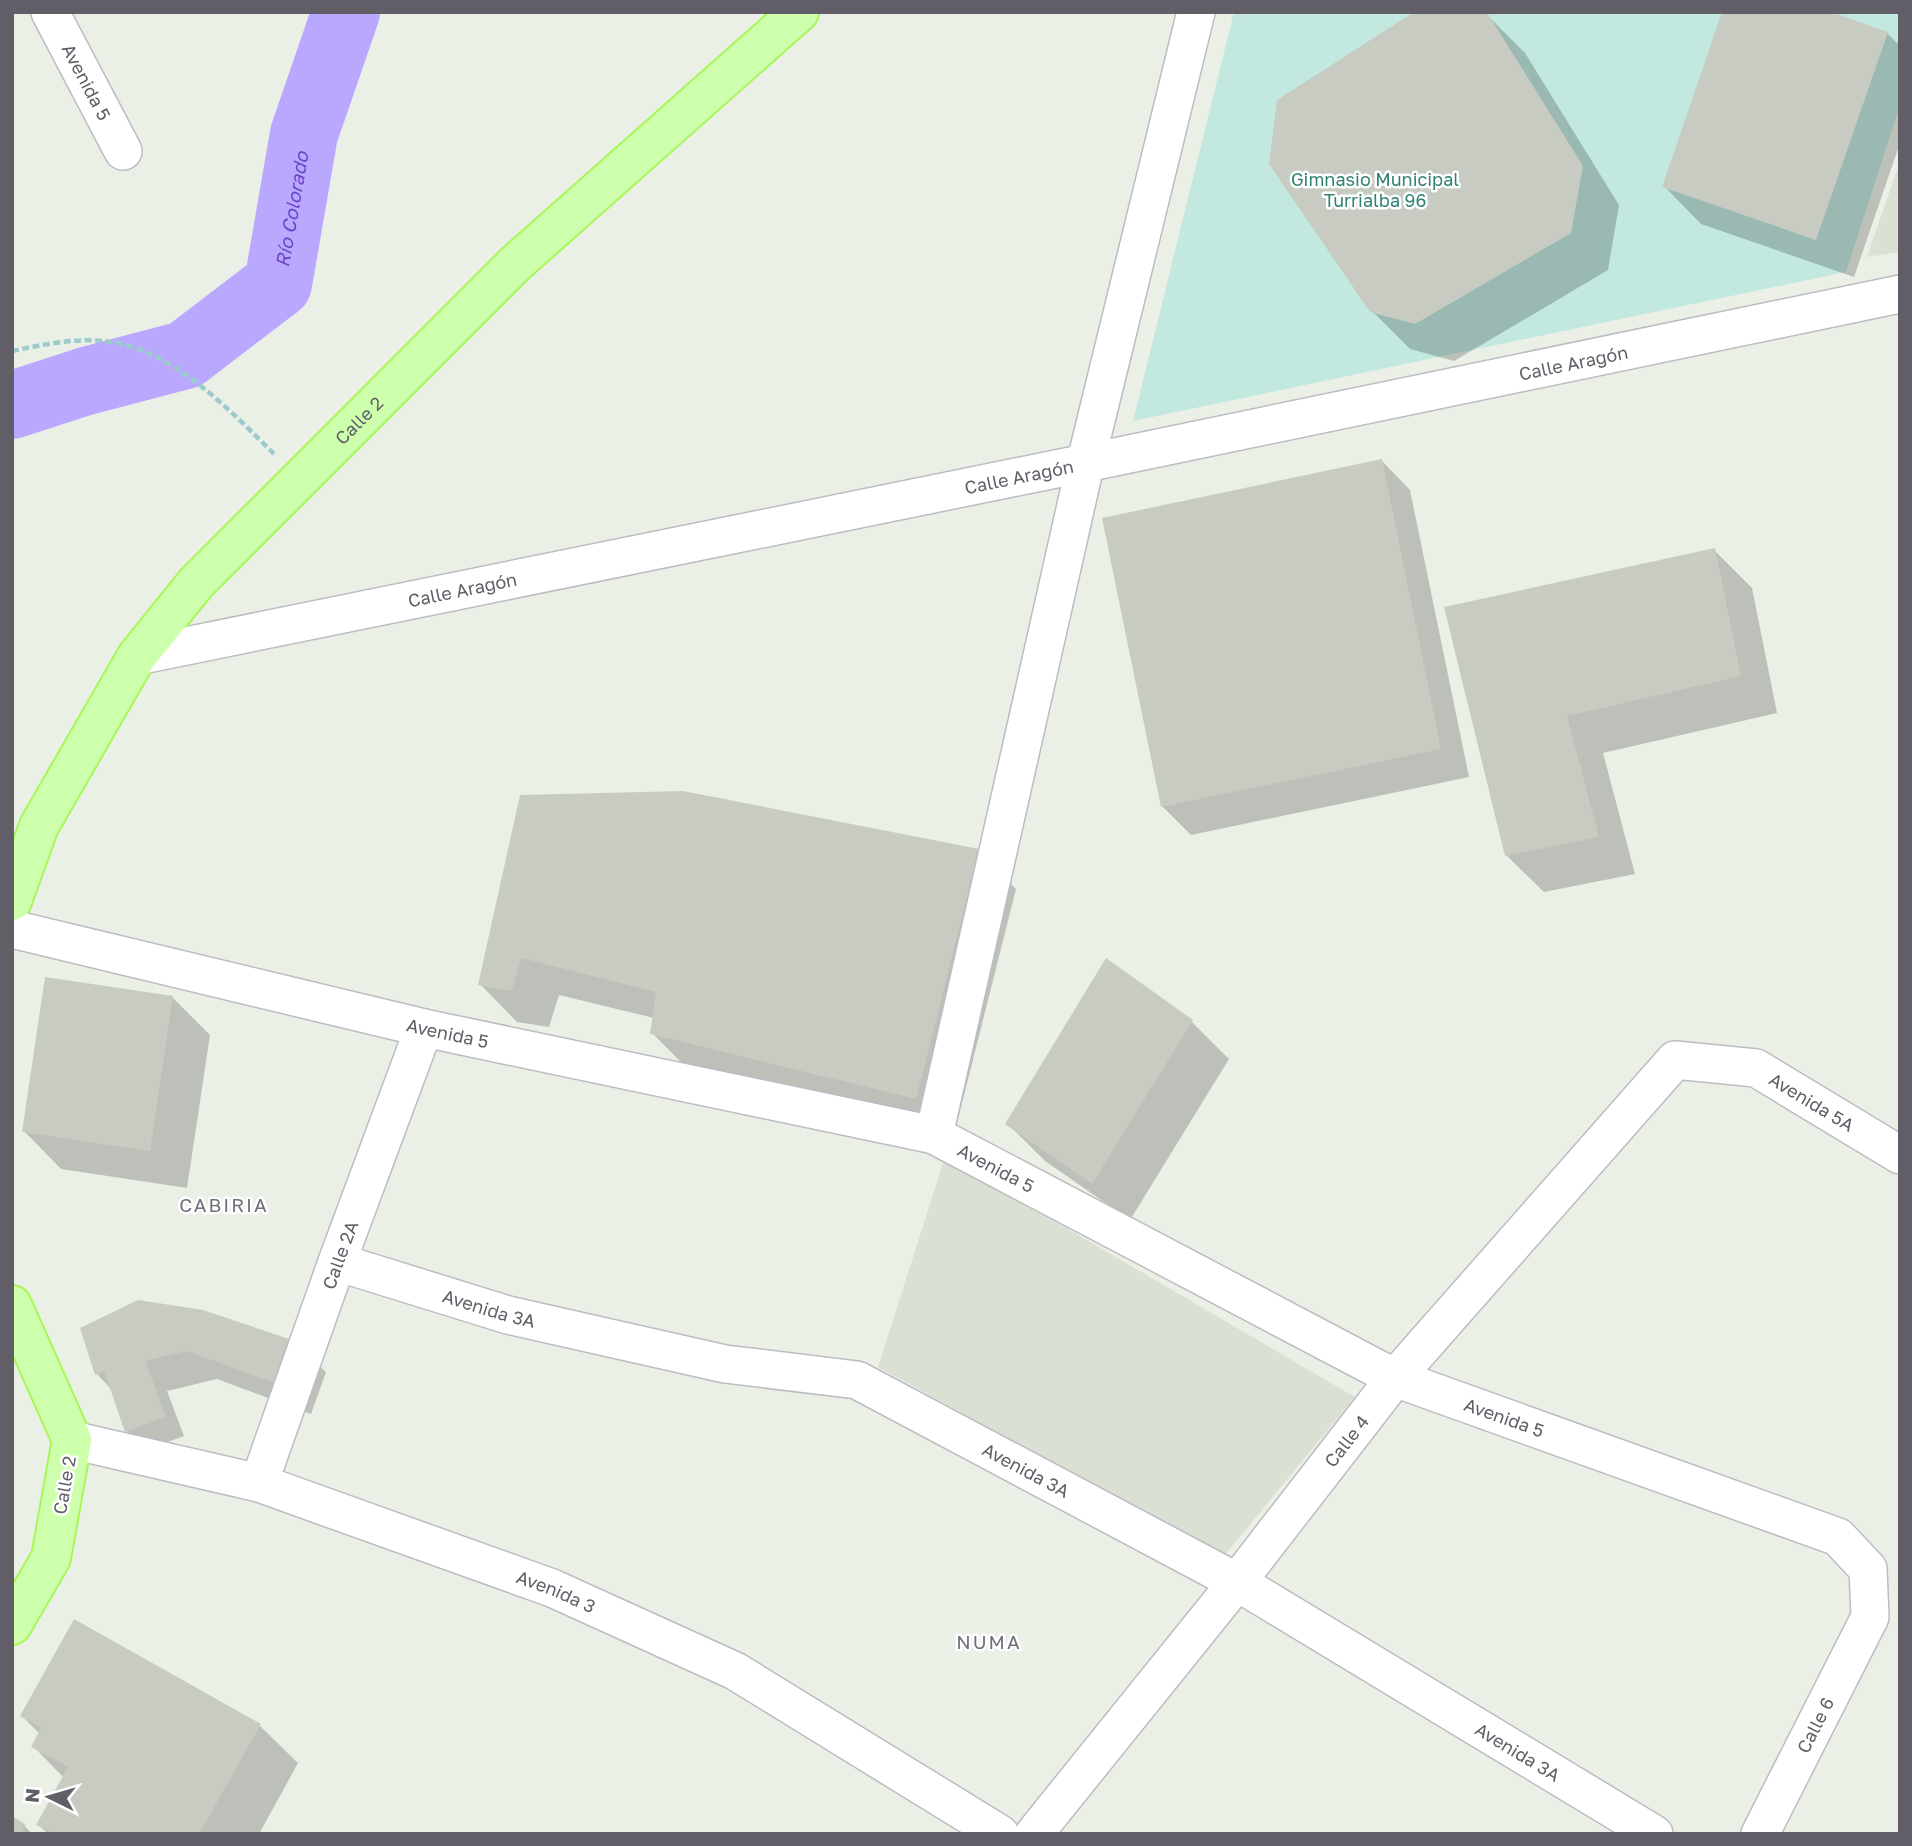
<svg xmlns="http://www.w3.org/2000/svg" width="1912" height="1846" viewBox="0 0 1912 1846" font-family="'Golos Text',sans-serif">
<style>
.education{fill:#dae0d4}
.green{fill:#c2e8e0}
.shadow{fill:#0003}
.lines{fill:none;stroke-linecap:round;stroke-linejoin:round}
.river{stroke:#baa8ff;stroke-width:68}
.building{fill:#c8cbc2}
.minor-casing{stroke:#bebbc2;stroke-width:40}
.major-casing{stroke:#a9f65a;stroke-width:42}
.path{stroke:#9dcacd;stroke-width:4.5;stroke-dasharray:7 3.5;stroke-linecap:butt}
.minor{stroke:#fff;stroke-width:37}
.major{stroke:#cdffad;stroke-width:38}
.labels{text-anchor:middle;dominant-baseline:central;stroke-width:5;stroke-linejoin:round;paint-order:stroke}
.street-label{font-size:18px;fill:#615e67;stroke:#fff}
.park-label{font-size:18px;fill:#318273;stroke:#fff}
.water-label{font-size:19px;font-style:italic;fill:#6a45c8;stroke:#fff}
.neighbourhood-label{font-size:19px;letter-spacing:2px;fill:#716f79;stroke:#fff}
</style>
<rect width="100%" height="100%" fill="#ebf0e6"/>
<path class="education" d="M 1900,161 L 1900,252 L 1867,257 Z
M 945,1157 L 1355,1397 L 1224,1556 L 878,1367 Z"/>
<path class="green" d="M 1234,12 L 1900,12 L 1900,105 L 1846,272 L 1133,421 Z"/>
<path class="shadow" d="M 1417,12 L 1476,12 L 1487,15 L 1525,53 L 1619,205 L 1608,270 L 1454,361 L 1410,349 L 1372,311 Z
M 1887,33 L 1900,46 L 1900,143 L 1854,277 L 1701,224 L 1664,186 Z
M 1382,461 L 1410,490 L 1469,777 L 1191,835 L 1162,806 Z
M 1714,550 L 1752,588 L 1777,713 L 1603,753 L 1635,874 L 1544,892 L 1506,855 L 1446,608 Z
M 522,797 L 978,851 L 1016,889 L 954,1135 L 690,1071 L 652,1033 L 654,1018 L 559,995 L 549,1027 L 517,1022 L 480,984 Z
M 173,998 L 210,1035 L 187,1188 L 61,1169 L 24,1131 Z
M 1192,1022 L 1229,1059 L 1130,1220 L 1045,1161 L 1007,1123 Z
M 82,1329 L 297,1344 L 326,1372 L 311,1414 L 217,1379 L 167,1391 L 184,1436 L 146,1450 L 127,1431 L 112,1390 L 97,1374 Z
M 75,1621 L 260,1726 L 298,1763 L 259,1834 L 48,1834 L 38,1824 L 64,1778 L 33,1746 L 40,1734 L 22,1716 Z
M 24,1825 L 32,1834 L 12,1834 Z"/>
<g class="lines">
<path class="river" id="s1" d="M 12,405 L 86,381 L 185,355 L 278,284 L 304,134 L 346,12"/>
</g>
<path class="building" d="M 1414,12 L 1488,14 L 1583,166 L 1571,233 L 1415,324 L 1370,312 L 1269,164 L 1277,100 Z
M 1722,12 L 1831,12 L 1888,32 L 1816,240 L 1662,187 Z
M 1382,459 L 1441,749 L 1161,807 L 1102,518 Z
M 1715,548 L 1741,676 L 1567,716 L 1599,837 L 1505,856 L 1444,607 Z
M 683,791 L 979,849 L 916,1099 L 650,1034 L 656,992 L 521,958 L 512,991 L 478,985 L 520,795 Z
M 1106,958 L 1193,1020 L 1092,1184 L 1005,1124 Z
M 45,977 L 173,996 L 150,1151 L 22,1132 Z
M 138,1300 L 203,1310 L 298,1342 L 283,1386 L 187,1351 L 145,1361 L 166,1417 L 125,1432 L 104,1371 L 95,1375 L 80,1328 Z
M 74,1619 L 261,1724 L 199,1834 L 53,1834 L 36,1825 L 68,1767 L 31,1747 L 41,1728 L 20,1716 Z
M 12,1816 L 25,1824 L 22,1834 L 12,1834 Z"/>
<g class="lines">
<g class="minor-casing">
<g id="minor">
<path id="s2" d="M 50,12 L 123,151"/>
<path id="s3" d="M 137,656 C 725,535 1313,419 1900,294"/>
<path id="s4" d="M 12,929 L 424,1028 L 934,1135 L 1395,1378 L 1838,1537 L 1868,1569 L 1870,1617 L 1760,1834"/>
<path d="M 934,1135 L 1086,461 L 1196,12"/>
<path id="s5" d="M 337,1262 L 508,1315 L 725,1364 L 857,1380 L 1237,1582 L 1654,1834"/>
<path id="s6" d="M 72,1440 L 259,1483 L 552,1588 L 735,1671 L 1000,1834"/>
<path id="s7" d="M 259,1483 L 337,1262 L 424,1028"/>
<path id="s8" d="M 1034,1834 L 1237,1582 L 1395,1378 L 1675,1060 L 1756,1068 L 1900,1155"/>
</g>
</g>
<g class="major-casing">
<g id="major">
<path id="s9" d="M 12,901 L 39,826 L 137,656 L 196,583 L 516,263 L 799,12"/>
<path d="M 12,1305 L 72,1440 L 51,1558 L 12,1625"/>
</g>
</g>
<path class="path" d="M 12,351 C 41,345 73,338 103,341 C 169,346 230,410 274,454"/>
<use href="#minor" class="minor"/>
<use href="#major" class="major"/>
</g>
<g class="labels">
<g class="street-label">
<text stroke="none"><textPath href="#s2" startOffset="79">Avenida 5</textPath></text>
<text stroke="none"><textPath href="#s3" startOffset="1466">Calle Aragón</textPath></text>
<text stroke="none"><textPath href="#s9" startOffset="600">Calle 2</textPath></text>
<text stroke="none"><textPath href="#s3" startOffset="900">Calle Aragón</textPath></text>
<text stroke="none"><textPath href="#s3" startOffset="332">Calle Aragón</textPath></text>
<text stroke="none"><textPath href="#s4" startOffset="448">Avenida 5</textPath></text>
<text stroke="none"><textPath href="#s8" startOffset="1152">Avenida 5A</textPath></text>
<text stroke="none"><textPath href="#s4" startOffset="1015">Avenida 5</textPath></text>
<text stroke="none"><textPath href="#s7" startOffset="242">Calle 2A</textPath></text>
<text stroke="none"><textPath href="#s5" startOffset="159">Avenida 3A</textPath></text>
<text stroke="none"><textPath href="#s4" startOffset="1582">Avenida 5</textPath></text>
<text stroke="none"><textPath href="#s8" startOffset="502">Calle 4</textPath></text>
<text stroke="none"><textPath href="#s5" startOffset="726">Avenida 3A</textPath></text>
<text transform="translate(64 1485) rotate(-80)">Calle 2</text>
<text stroke="none"><textPath href="#s6" startOffset="508">Avenida 3</textPath></text>
<text transform="translate(1815 1725) rotate(-63)">Calle 6</text>
<text stroke="none"><textPath href="#s5" startOffset="1293">Avenida 3A</textPath></text>
</g>
<g class="park-label">
<text x="1375" y="179">Gimnasio Municipal<tspan x="1375" dy="21">Turrialba 96</tspan></text>
</g>
<g class="water-label">
<text stroke="none"><textPath href="#s1" startOffset="373">Río Colorado</textPath></text>
</g>
<g class="neighbourhood-label">
<text x="224" y="1204">CABIRIA</text>
<text x="989" y="1641">NUMA</text>
</g>
</g>
<rect width="1912" height="1846" fill="none" stroke="#615e67" stroke-width="28"/>
<g transform="translate(49 1797) rotate(275)" stroke="#ffffff" stroke-width="5" paint-order="stroke">
<path d="M0-5L12 26L0 18L-12 26Z" fill="#615e67"/>
<text y="-10" font-size="19" font-weight="bold" text-anchor="middle" fill="#615e67">N</text>
</g>
</svg>
